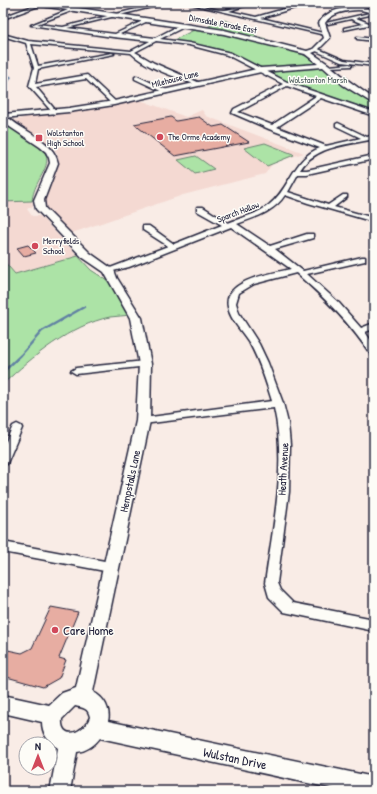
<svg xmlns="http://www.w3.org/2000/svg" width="377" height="794" viewBox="0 0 377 794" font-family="'Patrick Hand',sans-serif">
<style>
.built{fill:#f4d9d2}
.green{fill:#ace3a6;stroke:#678270}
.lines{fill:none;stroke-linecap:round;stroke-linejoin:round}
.stream-far1{stroke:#6181a3;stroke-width:1.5}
.stream{stroke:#6181a3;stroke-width:2.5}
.building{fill:#e7ada2;stroke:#22223b}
.minor-casing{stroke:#22223b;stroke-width:3}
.tertiary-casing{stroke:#22223b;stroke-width:3}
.secondary-casing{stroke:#22223b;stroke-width:3}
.minor{fill:#fdfcf7;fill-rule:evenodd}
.tertiary{fill:#fdfcf7;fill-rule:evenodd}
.secondary{fill:#fdfcf7;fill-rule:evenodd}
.poi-dot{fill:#d1495b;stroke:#fdfcf7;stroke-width:1.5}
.labels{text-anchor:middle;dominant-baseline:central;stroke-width:3;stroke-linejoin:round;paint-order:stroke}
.far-street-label{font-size:9px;fill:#22223b;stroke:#fdfcf7}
.far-park-label{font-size:9px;fill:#4b5c5b;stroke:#fdfcf7}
.far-poi-label{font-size:9px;fill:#22223b;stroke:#fdfcf7;text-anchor:start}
.street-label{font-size:11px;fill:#22223b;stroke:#fdfcf7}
.near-poi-label{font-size:13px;fill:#22223b;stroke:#fdfcf7;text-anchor:start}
.near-street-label{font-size:13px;fill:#22223b;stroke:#fdfcf7}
</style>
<rect width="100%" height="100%" fill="#f9ece6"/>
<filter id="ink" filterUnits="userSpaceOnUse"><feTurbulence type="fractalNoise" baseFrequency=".025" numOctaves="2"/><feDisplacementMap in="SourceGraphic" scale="8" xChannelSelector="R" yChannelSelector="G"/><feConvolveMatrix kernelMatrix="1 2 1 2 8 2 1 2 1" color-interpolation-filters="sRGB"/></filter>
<g filter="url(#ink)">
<path class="built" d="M 138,100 L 143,101 L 186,117 L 202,110 L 206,116 L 304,153 L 273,163 L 265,174 L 183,195 L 72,233 L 59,225 L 39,203 L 59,163 L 57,153 L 51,145 L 12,121 L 27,117 L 95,109 Z
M 32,201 L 33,206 L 27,209 L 32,216 L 40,216 L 78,256 L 15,274 L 3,260 L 3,202 Z"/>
<path class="green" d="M 224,20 L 249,29 L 256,36 L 266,39 L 262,40 L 204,28 Z
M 196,29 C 217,32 237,37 257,42 C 278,47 299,50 316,62 L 313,64 L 262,68 L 217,49 L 172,41 Z
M 321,67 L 324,68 L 345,85 L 374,104 L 374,112 L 289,83 L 269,72 Z
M 3,125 C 12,126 20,133 28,137 C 66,161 35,172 32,201 L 3,202 Z
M 265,143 L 293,154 L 294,155 L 267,166 L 244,148 Z
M 196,156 L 214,169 L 195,174 L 178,160 Z
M 78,256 L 91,270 L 108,281 L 131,315 C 124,316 117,316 110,317 C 71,325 32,357 3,384 L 3,260 L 15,274 Z"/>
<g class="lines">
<path class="stream-far1" d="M 3,48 L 5,53 L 3,57 L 5,59 L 8,75 L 11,77 L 3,90"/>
<path class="stream" d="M 3,372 L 21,355 L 42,331 L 84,307"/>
</g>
<path class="building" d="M 171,117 L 176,121 L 199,117 L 213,127 L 223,125 L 249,142 L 175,156 L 134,124 Z
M 28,245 L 36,253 L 24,256 L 17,248 Z
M 51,607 L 78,612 L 59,658 L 66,660 L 59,678 L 43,687 L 3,676 L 3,649 L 22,653 L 32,648 Z"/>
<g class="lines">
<g class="minor-casing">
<path id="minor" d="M 41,3 L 44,4 L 3,19 L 3,17 Z
M 161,3 L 168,3 L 67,28 L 115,34 L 147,19 L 148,21 L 120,34 L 155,38 L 180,25 L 184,25 L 184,27 L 160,39 L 189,43 L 231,53 L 289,83 L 374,112 L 374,116 L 321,98 L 277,127 L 326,146 L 361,138 L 336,126 L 336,124 L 338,123 L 367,137 L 374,135 L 374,139 C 348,145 316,145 300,170 L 307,170 L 374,155 L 374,159 L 307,174 L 298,174 L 288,192 L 328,205 L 343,195 L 347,195 L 347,197 L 334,207 L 374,218 L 374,222 L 308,203 L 285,195 C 274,212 256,217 237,224 L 270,246 L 307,234 L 313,234 L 313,238 L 275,249 L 303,271 L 362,257 L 365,257 L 365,261 L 307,274 L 339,303 L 361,328 L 374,323 L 374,329 L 365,332 L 374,345 L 374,356 L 371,355 C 350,323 325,298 296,273 L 254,284 L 239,293 L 236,303 L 239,313 L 259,344 L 268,363 L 283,403 L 288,423 L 290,445 L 289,492 L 277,583 L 280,590 L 293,603 L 374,619 L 374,631 L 284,612 L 269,597 L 265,583 C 273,526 287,465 274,408 L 143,424 L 138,421 L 143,418 L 272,401 C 266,382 260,362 250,344 C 243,332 230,320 228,307 C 222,280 273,273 291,269 L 231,227 L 129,267 L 109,272 L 105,270 L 168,246 L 143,230 L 143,226 L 149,226 L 174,244 L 222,225 L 197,211 L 197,207 L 203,207 L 228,223 C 242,217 259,214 270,204 C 291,187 293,158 320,148 L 269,129 L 232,113 L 234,109 L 283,84 L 227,55 L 189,45 L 156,41 L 135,52 L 154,63 L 200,83 L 200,85 L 196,85 C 175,76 148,69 131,53 L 31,44 L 38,66 L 112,53 L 114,54 L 38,69 L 35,84 L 87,75 L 117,103 L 112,104 L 86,79 L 36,87 L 57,112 L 54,114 L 29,86 L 34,68 L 26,43 L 3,36 L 3,34 L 28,41 L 131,51 L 150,41 L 113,37 L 31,25 L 73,8 L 74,10 L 37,24 L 63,27 ZM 287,86 L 316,96 L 272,125 L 238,112 Z
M 186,3 C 199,3 213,11 225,10 C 234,9 243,3 253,3 L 229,11 L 256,17 L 305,3 L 311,3 L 261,18 L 327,34 L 325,35 Z
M 344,3 L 350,3 L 348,4 Z
M 374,12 L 374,14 L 356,18 L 374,25 L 374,27 L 368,25 L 344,30 L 344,28 L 363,24 L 351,19 L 328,24 L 326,23 Z
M 357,37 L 374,39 L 374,41 L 357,39 Z
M 316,48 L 344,60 L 374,64 L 374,66 L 341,62 L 314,50 Z
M 350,64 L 352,66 L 331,67 L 329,66 Z
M 137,76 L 169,91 L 170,92 L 165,93 L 135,79 L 135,77 Z
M 145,361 L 150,364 L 148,366 L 76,374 L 71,371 L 76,368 Z
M 17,424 L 21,426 L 22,428 L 8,461 L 7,464 L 3,465 L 3,448 L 12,428 L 13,426 Z
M 3,542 L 110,562 L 114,563 L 116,567 L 114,571 L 110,572 L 3,552 Z"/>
</g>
<g class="tertiary-casing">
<path id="tertiary" d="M 4,119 L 10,119 C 26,133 53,140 58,163 L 44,200 L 45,208 L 90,253 L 114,270 L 117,278 L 142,318 L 151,364 L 150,421 L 93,692 C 104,697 111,710 108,721 L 374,777 L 374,791 L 344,791 L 100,738 C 95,745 86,751 77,752 L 70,791 L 50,791 L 58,748 C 48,742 42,733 42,722 L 3,713 L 3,695 L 49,705 L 62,693 L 76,688 L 136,421 L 139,364 L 130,318 L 104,272 L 82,257 L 36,209 L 34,200 L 50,163 L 49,158 L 46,152 L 40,147 L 4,123 ZM 75,706 C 84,708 88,708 90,717 C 84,734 60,741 62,719 Z"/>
</g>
<g class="secondary-casing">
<path id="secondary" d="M 32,3 L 46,3 L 224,30 L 307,51 L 313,49 L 324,38 L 319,23 C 326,11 339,9 352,7 L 347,5 L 350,3 L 374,10 L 374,14 C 369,12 363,10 358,10 C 347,10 331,13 325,23 L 330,38 L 317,51 L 312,53 L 328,64 L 349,81 L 374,99 L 374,104 L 343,85 L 323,67 L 261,72 L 114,105 L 69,112 L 3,118 L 4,114 L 69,108 L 114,101 L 261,68 L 318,64 L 305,54 L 224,34 L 35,5 Z"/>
</g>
<use href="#minor" class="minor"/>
<use href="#tertiary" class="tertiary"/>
<use href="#secondary" class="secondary"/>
</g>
</g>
<g class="poi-dot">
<circle cx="160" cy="137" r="4"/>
<rect x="35" y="134" width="8" height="8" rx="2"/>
<circle cx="35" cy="246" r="4"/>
<circle cx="55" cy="630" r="4"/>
</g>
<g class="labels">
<g class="far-street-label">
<text transform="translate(223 24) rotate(11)">Dimsdale Parade East</text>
<text transform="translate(175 79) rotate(-14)">Milehouse Lane</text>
<text transform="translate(238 212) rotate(-21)">Sparch Hollow</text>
</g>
<g class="far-park-label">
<text x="318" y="80">Wolstanton Marsh</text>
</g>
<g class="far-poi-label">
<text x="47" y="133">Wolstanton<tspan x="47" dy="10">High School</tspan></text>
<text x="168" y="137">The Orme Academy</text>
<text x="43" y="241">Merryfields<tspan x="43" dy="10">School</tspan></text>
</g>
<g class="street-label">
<text transform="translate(283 469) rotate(-87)">Heath Avenue</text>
<text transform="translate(130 481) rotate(-78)">Hempstalls Lane</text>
</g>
<g class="near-poi-label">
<text x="63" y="630">Care Home</text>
</g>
<g class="near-street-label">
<text transform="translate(235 758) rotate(12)">Wulstan Drive</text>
</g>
</g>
<rect width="377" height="794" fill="none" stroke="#fdfcf7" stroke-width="16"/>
<rect x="8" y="8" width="361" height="778" fill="none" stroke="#22223b" stroke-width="1.5" filter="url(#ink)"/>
<g transform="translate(38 756)"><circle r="19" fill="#fdfcf7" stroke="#a5a5ac"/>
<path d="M0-3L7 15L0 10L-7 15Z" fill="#d1495b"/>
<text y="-6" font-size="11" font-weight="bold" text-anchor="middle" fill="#22223b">N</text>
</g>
</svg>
